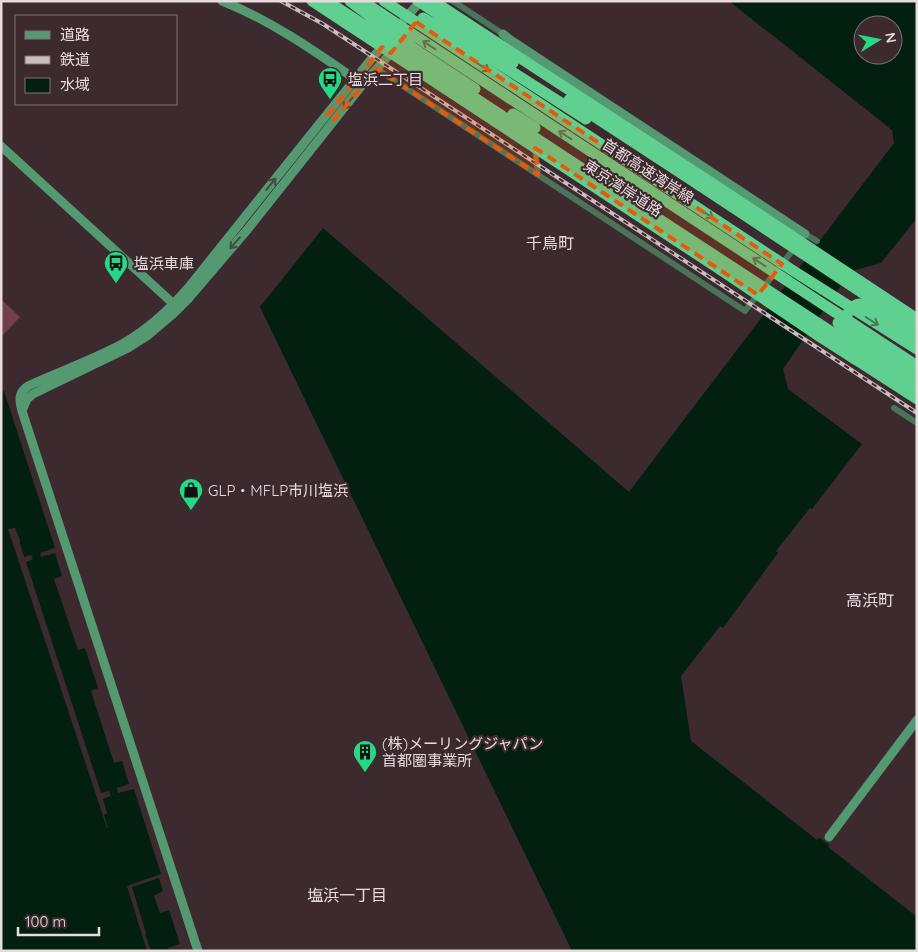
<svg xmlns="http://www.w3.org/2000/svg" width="918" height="952" viewBox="0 0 918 952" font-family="Quicksand,'Noto Sans JP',sans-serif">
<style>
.green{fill:#733f4e}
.water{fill:#031f10;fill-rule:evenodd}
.pier{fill:#3c2a2f}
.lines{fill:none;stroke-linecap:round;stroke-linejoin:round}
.street{stroke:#4a745a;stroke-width:6}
.secondary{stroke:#549971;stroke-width:9}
.highway{stroke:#60d091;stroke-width:11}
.rail-casing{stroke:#cabdc0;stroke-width:4}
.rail{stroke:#3c2a2f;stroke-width:2;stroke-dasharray:5.5;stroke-linecap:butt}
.highway-bridge{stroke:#60d091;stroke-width:11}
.oneway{stroke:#4c755b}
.oneway2{stroke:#434b43}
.marked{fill:#e8590c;fill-opacity:0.2;stroke:#e8590c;stroke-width:4;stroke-dasharray:10 6;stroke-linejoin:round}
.labels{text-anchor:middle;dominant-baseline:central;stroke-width:4.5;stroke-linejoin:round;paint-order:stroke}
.poi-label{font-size:15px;fill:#e7dbdd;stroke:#3c2a2f;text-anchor:start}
.street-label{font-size:15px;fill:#e7dbdd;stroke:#3c2a2f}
.neighbourhood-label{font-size:16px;fill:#e7dbdd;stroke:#3c2a2f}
</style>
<rect width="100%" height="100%" fill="#3c2a2f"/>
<path class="green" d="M 1,299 L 20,317 L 1,337 Z"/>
<path class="water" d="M 729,1 L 917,1 L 917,218 L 881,263 L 848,272 L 841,285 L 783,369 L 788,389 L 862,444 L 812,509 L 810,508 L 776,551 L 778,553 L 723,628 L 720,626 L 681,676 L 691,741 L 817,840 L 820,838 L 829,845 L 828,847 L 917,917 L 917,951 L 572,951 L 260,307 L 323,228 L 629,492 L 894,143 L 892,130 ZM 863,25 L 893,25 L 893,55 L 863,55 Z
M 4,391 L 55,548 L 40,553 L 41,557 L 55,553 L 62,576 L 54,579 L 78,650 L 85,648 L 98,688 L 91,691 L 114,763 L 122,761 L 129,784 L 117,788 L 118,793 L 134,789 L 161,874 L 127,886 L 147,951 L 1,951 L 1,393 Z
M 159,878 L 163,891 L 154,896 L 160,913 L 169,910 L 180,944 L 168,948 L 169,951 L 151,951 L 145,934 L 146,933 L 132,887 Z"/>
<path class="pier" d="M 14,528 L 15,528 L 20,540 L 20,544 L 24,557 L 31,555 L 33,559 L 26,562 L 101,793 L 109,791 L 111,796 L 103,799 L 107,813 L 104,815 L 108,828 L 107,828 L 8,529 Z"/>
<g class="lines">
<path class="street" d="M 453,1 L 503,34
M 377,69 L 745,311 L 796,246
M 535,148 L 538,175
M 804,236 L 805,234 L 817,241
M 894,408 L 917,423"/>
<path class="secondary" d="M 222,1 C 270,20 313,50 355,79
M 404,20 L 417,5 L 422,1
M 503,34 L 509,39 L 805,234
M 1,146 L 178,308
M 22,411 L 27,399 L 33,394 L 128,348 L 147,336 L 174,313 L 188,299 L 247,230 L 367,79 L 396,48
M 829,837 L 917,720
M 198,951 L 22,411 C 19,400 18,393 28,386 C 60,371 93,360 124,343 C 148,329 170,309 188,288 L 372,58 L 385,44"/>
<path class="highway" d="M 312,1 L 721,270
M 433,1 L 704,178
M 569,100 L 699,185
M 525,131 C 573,163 620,193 668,225
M 842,327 C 843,320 852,303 860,304 C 869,304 907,332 917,339
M 859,338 L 917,376
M 855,359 L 917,399"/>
<g class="rail-casing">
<path id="rail" d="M 281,1 L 323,24 L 917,413"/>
</g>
<use href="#rail" class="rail"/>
<path class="highway-bridge" d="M 327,1 L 525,131
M 350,1 L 413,48 L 475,89
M 362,1 L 917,366
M 384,1 L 792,270 L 917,349
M 418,1 L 513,63
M 423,18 L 473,47 L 586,119
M 513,114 L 535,128
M 704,178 L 917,319
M 699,185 L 917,329
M 668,225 L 917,388
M 721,270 L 816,334 L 855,359
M 838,323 L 859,338"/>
</g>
<defs><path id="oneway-shaft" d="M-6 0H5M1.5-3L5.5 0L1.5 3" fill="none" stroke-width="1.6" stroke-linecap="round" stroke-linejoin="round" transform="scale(1.25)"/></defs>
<g class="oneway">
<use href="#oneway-shaft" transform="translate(429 45) rotate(-147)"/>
<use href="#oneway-shaft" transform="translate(483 67) rotate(33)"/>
<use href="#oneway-shaft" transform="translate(565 135) rotate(-147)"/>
<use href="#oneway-shaft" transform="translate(707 214) rotate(34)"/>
<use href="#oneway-shaft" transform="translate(759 262) rotate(-147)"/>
<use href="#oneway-shaft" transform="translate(872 321) rotate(32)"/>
</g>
<g class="oneway2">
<use href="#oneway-shaft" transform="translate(348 103) rotate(129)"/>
<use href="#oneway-shaft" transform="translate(271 184) rotate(-51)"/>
<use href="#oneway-shaft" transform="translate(235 243) rotate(131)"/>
</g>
<path class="marked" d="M 416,22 L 782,264 L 758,295 L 535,148 L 538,175 L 377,69 L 334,120 L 327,115 L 382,47 L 391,53 Z"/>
<defs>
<g id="bus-pin" transform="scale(1.25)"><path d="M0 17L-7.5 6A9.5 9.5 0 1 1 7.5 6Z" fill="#24d886" stroke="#3c2a2f"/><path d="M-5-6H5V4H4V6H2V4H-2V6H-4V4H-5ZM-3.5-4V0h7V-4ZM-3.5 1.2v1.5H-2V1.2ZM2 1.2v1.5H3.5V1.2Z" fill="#111"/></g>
<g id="shop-pin" transform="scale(1.25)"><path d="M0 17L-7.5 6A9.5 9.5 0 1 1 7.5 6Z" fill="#24d886" stroke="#3c2a2f"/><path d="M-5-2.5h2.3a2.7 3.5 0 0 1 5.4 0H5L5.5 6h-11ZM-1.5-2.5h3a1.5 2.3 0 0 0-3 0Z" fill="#111"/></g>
<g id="building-pin" transform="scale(1.25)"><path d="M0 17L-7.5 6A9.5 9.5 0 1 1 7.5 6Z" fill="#24d886" stroke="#3c2a2f"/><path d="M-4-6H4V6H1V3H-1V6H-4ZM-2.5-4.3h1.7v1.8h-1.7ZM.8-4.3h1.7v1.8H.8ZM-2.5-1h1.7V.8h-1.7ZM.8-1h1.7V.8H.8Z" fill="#111"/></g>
</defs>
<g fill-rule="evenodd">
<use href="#bus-pin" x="330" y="79"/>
<use href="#bus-pin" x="116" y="263"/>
<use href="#shop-pin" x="191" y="490"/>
<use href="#building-pin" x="365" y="752"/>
</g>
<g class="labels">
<g class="poi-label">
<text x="348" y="79">塩浜二丁目</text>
<text x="134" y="263">塩浜車庫</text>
<text x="208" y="490">GLP・MFLP市川塩浜</text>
<text x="382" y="743">(株)メーリングジャパン<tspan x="382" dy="17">首都圏事業所</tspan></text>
</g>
<g class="street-label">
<text transform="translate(648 171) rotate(33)">首都高速湾岸線</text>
<text transform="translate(623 188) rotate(33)">東京湾岸道路</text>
</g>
<g class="neighbourhood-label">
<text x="550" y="243">千鳥町</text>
<text x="870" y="600">高浜町</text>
<text x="347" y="895">塩浜一丁目</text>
</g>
</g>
<rect width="918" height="952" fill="none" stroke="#e7dbdd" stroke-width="5"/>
<rect x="15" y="15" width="162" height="90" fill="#3c2a2f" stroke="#807175"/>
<rect x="25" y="31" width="25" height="8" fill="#549971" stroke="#807175"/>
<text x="60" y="40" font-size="15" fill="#e7dbdd">道路</text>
<rect x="25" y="56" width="25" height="8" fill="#cabdc0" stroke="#807175"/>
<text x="60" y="65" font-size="15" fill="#e7dbdd">鉄道</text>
<rect x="25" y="78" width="25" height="15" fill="#031f10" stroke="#807175"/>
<text x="60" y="90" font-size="15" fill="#e7dbdd">水域</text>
<g transform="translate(878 40) rotate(80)"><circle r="24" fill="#3c2a2f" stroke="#807175"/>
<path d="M0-4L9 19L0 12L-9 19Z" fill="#24d886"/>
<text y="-8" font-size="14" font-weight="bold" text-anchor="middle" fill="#e7dbdd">N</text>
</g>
<path d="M18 927v8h81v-8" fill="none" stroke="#e7dbdd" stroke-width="2.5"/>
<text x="25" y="927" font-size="15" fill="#e7dbdd" stroke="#3c2a2f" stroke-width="4" paint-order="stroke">100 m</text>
</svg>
